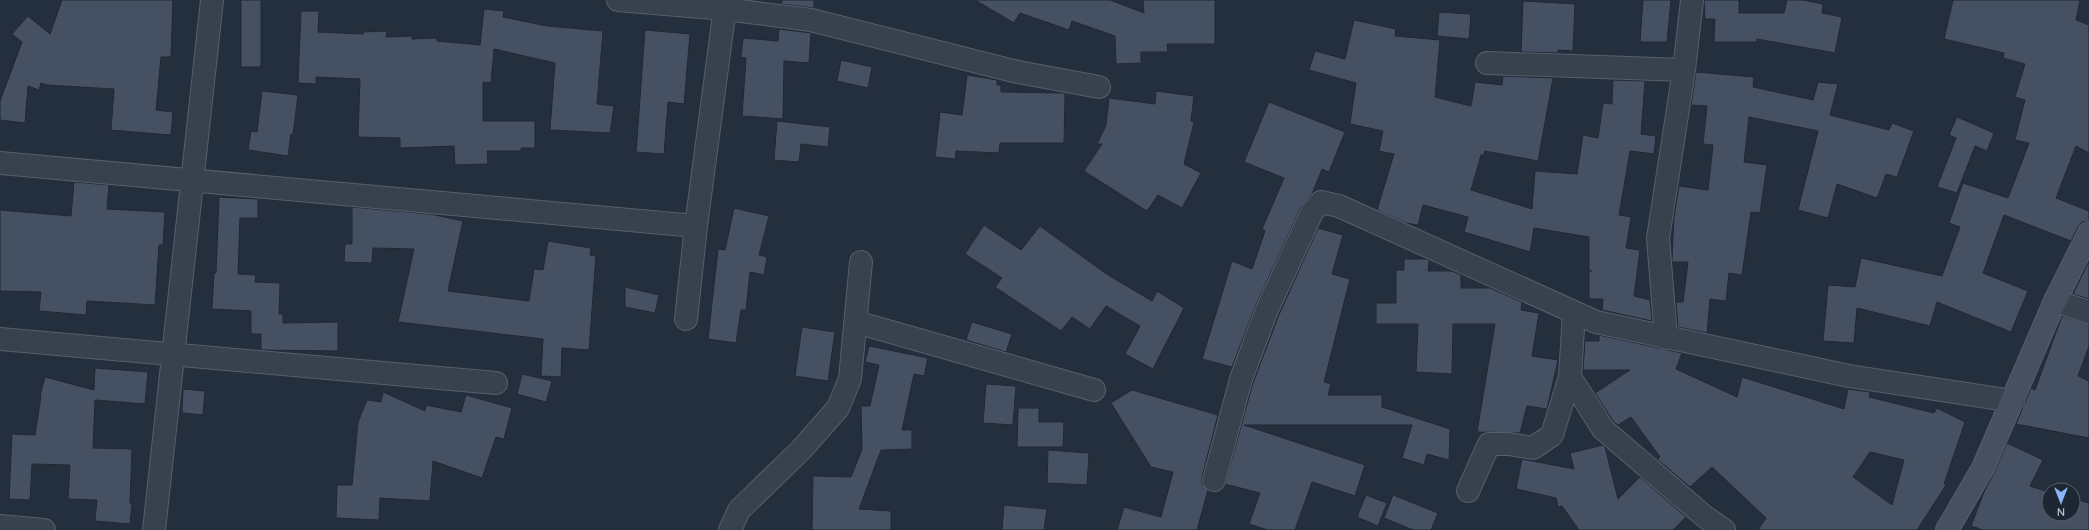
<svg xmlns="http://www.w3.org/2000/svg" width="2089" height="530" viewBox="0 0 2089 530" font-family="Quicksand,sans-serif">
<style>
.building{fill:#455162;stroke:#1f2835;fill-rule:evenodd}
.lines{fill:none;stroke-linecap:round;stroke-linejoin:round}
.street-casing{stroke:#565f6c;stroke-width:24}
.secondary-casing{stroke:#565f6c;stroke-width:24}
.street{stroke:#38414e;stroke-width:22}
.secondary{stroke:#465061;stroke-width:22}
</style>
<rect width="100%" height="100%" fill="#242f3e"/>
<path class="building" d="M 62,0 L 173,0 L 171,57 L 161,57 L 156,110 L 173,112 L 171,135 L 111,130 L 114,89 L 47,85 L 41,83 L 39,90 L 28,86 L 25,123 L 0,120 L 0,101 L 22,42 L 12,34 L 28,16 L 50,34 Z
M 241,0 L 261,0 L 261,67 L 241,67 Z
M 782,0 L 814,0 L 814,8 L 781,4 Z
M 975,0 L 1110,0 L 1144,13 L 1143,0 L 1215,0 L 1215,44 L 1167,44 L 1168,52 L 1141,52 L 1141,63 L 1116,64 L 1115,36 L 1072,21 L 1069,30 L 1020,13 L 1014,23 Z
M 1643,0 L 1671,0 L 1667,42 L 1640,42 Z
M 1704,0 L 1739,0 L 1739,13 L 1784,13 L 1787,0 L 1803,0 L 1823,4 L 1822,13 L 1842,17 L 1835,53 L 1757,39 L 1757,42 L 1714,42 L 1715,19 L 1705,19 Z
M 1953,0 L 2080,0 L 2076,20 L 2089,25 L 2089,153 L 2076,146 L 2056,198 L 2089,211 L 2089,221 L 2082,222 L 2078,227 L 2071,241 L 2004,215 L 1983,273 L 2028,291 L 2011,332 L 1937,302 L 1930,326 L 1857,308 L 1854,343 L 1823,341 L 1828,285 L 1855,287 L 1861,258 L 1942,276 L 1960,227 L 1949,223 L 1963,183 L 2008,198 L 2029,143 L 2015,140 L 2025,100 L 2015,97 L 2025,64 L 2003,58 L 2004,53 L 1944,39 Z
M 1523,1 L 1575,4 L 1573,51 L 1558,50 L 1558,53 L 1521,52 Z
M 484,9 L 504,11 L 503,17 L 547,26 L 603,31 L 597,104 L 614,106 L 610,133 L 550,130 L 555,63 L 494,49 L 491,83 L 483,82 L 483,121 L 535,121 L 535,148 L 521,148 L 521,151 L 487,151 L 488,164 L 455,165 L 454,146 L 400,148 L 400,138 L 358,137 L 360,79 L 316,77 L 316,84 L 298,83 L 301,11 L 319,11 L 318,32 L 363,34 L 363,32 L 387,31 L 386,37 L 412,36 L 412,39 L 437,38 L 437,41 L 480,45 Z
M 1439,12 L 1471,14 L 1469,39 L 1437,36 Z
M 1354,20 L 1396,29 L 1395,36 L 1440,40 L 1435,97 L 1471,106 L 1475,82 L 1502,85 L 1503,76 L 1553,78 L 1538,161 L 1485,151 L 1484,155 L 1481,155 L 1471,190 L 1532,209 L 1535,171 L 1577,174 L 1583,135 L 1598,138 L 1603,103 L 1612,104 L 1613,80 L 1645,81 L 1641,134 L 1656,136 L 1654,154 L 1630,151 L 1619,215 L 1631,217 L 1626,248 L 1640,250 L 1634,296 L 1650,300 L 1652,321 L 1602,310 L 1603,299 L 1589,299 L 1589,271 L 1592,271 L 1589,270 L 1589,237 L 1534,228 L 1530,252 L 1464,232 L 1468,217 L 1423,205 L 1418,225 L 1406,223 L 1377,210 L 1394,154 L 1379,151 L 1383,131 L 1350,124 L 1356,83 L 1309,70 L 1315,51 L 1345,59 Z
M 779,29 L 811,33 L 809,63 L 784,61 L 783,119 L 742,116 L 746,58 L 741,57 L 743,38 L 778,41 Z
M 645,30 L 690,34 L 684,104 L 668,102 L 664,154 L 636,152 Z
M 841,60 L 872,67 L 868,88 L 837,81 Z
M 1696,72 L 1754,77 L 1753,87 L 1813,100 L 1818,82 L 1838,84 L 1830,115 L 1889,130 L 1892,123 L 1914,131 L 1897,177 L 1886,174 L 1877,198 L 1837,184 L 1828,218 L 1798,210 L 1818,131 L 1749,117 L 1744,162 L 1767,165 L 1760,213 L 1751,212 L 1742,275 L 1729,273 L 1726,301 L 1710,299 L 1707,333 L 1678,327 L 1676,302 L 1683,302 L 1688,262 L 1672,262 L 1672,258 L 1674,217 L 1679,186 L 1708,190 L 1713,145 L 1703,144 L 1707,106 L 1691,105 Z
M 967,75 L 997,80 L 997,85 L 1001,85 L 1001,92 L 1065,93 L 1064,143 L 1000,143 L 999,153 L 956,151 L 955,159 L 935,157 L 940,112 L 962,115 Z
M 262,91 L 298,95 L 293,135 L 291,134 L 288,156 L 248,150 L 251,131 L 257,132 Z
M 1156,91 L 1194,96 L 1191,121 L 1194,122 L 1184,164 L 1201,173 L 1182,208 L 1158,195 L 1147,211 L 1084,171 L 1102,144 L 1097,144 L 1106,125 L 1109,98 L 1155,104 Z
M 1269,102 L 1345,132 L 1329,172 L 1322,169 L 1312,194 L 1301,207 L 1255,307 L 1232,367 L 1202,359 L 1232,261 L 1252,269 L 1265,231 L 1262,229 L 1284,178 L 1244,162 Z
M 1957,117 L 1994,133 L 1987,151 L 1975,146 L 1957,193 L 1937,187 L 1956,138 L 1949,135 Z
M 777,121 L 830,127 L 828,147 L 801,144 L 799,162 L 774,160 Z
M 74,182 L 109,185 L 107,209 L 165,212 L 163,245 L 159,245 L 155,305 L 87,301 L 86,315 L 39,311 L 41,292 L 0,291 L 0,210 L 71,216 Z
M 219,197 L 258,199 L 258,218 L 240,218 L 238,274 L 256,275 L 255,282 L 280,283 L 279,314 L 283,314 L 283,323 L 338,322 L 338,351 L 261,350 L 261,334 L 251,334 L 251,311 L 212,309 L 214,273 L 216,273 Z
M 352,207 L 430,214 L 463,221 L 448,291 L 529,301 L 534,269 L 543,270 L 548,241 L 591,248 L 590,255 L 596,256 L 589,350 L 562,348 L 561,377 L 541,376 L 543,339 L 398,322 L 414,249 L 373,248 L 372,263 L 344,262 L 345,244 L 352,244 Z
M 734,208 L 769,216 L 759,255 L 767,257 L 764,275 L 750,272 L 746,310 L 741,310 L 736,343 L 708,339 L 718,249 L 725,250 Z
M 984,225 L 1021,250 L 1040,226 L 1108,275 L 1152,301 L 1157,291 L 1184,308 L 1153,369 L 1125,354 L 1140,326 L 1106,306 L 1090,329 L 1072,317 L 1061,331 L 995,287 L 1002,278 L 965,254 Z
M 1318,228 L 1343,235 L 1332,274 L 1350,279 L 1324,382 L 1331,384 L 1328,395 L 1382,395 L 1382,407 L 1450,429 L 1449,460 L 1427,454 L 1424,465 L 1402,458 L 1412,425 L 1244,425 L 1365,465 L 1355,496 L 1312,482 L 1295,530 L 1268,530 L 1249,524 L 1260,493 L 1225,484 L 1253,383 L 1278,317 Z
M 1404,259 L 1426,259 L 1429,260 L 1428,271 L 1452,271 L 1461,275 L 1461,288 L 1490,288 L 1522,302 L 1521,310 L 1539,313 L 1532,356 L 1558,360 L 1547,409 L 1527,406 L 1520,433 L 1477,432 L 1495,324 L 1453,324 L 1452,374 L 1416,372 L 1418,324 L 1376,324 L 1376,303 L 1396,303 L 1396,270 L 1404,270 Z
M 2089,261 L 2089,299 L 2073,294 Z
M 625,287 L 659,295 L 655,313 L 625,307 Z
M 2062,316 L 2089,324 L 2089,346 L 2078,376 L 2089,381 L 2089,438 L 2016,424 L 2031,388 L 2035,390 Z
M 972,322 L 1012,334 L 1006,352 L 966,340 Z
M 802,327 L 835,332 L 828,381 L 795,376 Z
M 1599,335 L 1682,353 L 1676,369 L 1737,397 L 1742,377 L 1844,409 L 1848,389 L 1870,392 L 1869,397 L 1934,413 L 1937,408 L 1965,422 L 1944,484 L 1946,485 L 1917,530 L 1758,530 L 1766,518 L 1712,467 L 1690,487 L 1657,459 L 1660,457 L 1631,417 L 1618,425 L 1613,421 L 1595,393 L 1630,370 L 1583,370 L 1585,341 L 1599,341 ZM 1870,452 L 1904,460 L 1892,505 L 1853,477 Z
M 869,346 L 928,358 L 924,376 L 914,374 L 902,430 L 912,430 L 912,449 L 881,450 L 859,509 L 891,511 L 891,530 L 812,530 L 813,476 L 851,477 L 862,449 L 861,406 L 870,406 L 879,365 L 865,362 Z
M 95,368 L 148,372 L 145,404 L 95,400 L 93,448 L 132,449 L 130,503 L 132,503 L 130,524 L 95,521 L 97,500 L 68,499 L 70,465 L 32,464 L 30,500 L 9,499 L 12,434 L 35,435 L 41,396 L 40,396 L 45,377 L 94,390 Z
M 522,374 L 552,381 L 546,402 L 517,394 Z
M 986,384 L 1016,386 L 1013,425 L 983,423 Z
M 183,389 L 205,391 L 203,415 L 182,413 Z
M 1132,390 L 1218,415 L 1202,477 L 1202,484 L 1208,490 L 1197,530 L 1117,530 L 1124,507 L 1161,517 L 1173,472 L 1151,467 L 1111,403 Z
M 383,392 L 425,411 L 426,405 L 461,412 L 466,395 L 512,408 L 504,439 L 496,437 L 482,478 L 433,461 L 430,501 L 380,498 L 379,520 L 336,518 L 337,485 L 352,485 L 358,422 L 367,400 L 381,402 Z
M 1018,408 L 1039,408 L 1039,422 L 1064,422 L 1063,447 L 1017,447 Z
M 2007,443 L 2043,460 L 2030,486 L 2049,492 L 2049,514 L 2073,514 L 2073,499 L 2089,503 L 2089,530 L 1983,530 L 1971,526 L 1984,492 L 1994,473 Z
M 1603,445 L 1605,447 L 1618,499 L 1640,477 L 1686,517 L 1673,530 L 1579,530 L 1562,506 L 1558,507 L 1556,498 L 1516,489 L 1522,459 L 1574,469 L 1570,453 Z
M 1048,450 L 1089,453 L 1087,485 L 1047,483 Z
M 1366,495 L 1387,503 L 1378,526 L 1357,517 Z
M 1393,495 L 1438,513 L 1431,530 L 1413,530 L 1384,518 Z
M 1004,505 L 1047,509 L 1044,530 L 1002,530 Z"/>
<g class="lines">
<g class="street-casing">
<path id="street" d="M 618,0 L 725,9 L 811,20 L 1018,72 L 1099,87
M 1487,63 L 1684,70
M 0,163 L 696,226
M 2055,301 L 2089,312
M 686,319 L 696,226 L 726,0
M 856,322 L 1094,390
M 1666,338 L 1658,238 L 1684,70 L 1692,0
M 0,339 L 496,383
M 1570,377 L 1603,429 L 1704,516 L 1724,530
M 1214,480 L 1241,379 L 1266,312 L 1312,212 L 1321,202 L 1339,206 L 1596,322 L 1849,376 L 2013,401
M 1468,491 L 1489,444 L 1509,444 L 1533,448 L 1552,435 L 1570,377 L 1574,312
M 0,526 L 44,530
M 154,530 L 212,0
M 730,530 L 739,510 L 801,450 L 838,408 L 850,379 L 861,262"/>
</g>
<g class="secondary-casing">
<path id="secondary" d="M 1947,530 L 1983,468 L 2055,301 L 2089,233"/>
</g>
<use href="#street" class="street"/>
<use href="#secondary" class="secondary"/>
</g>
<g transform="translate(2061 502) rotate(180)"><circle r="19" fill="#1d2633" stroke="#59626f"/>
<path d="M0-3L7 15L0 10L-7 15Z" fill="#8ab4f8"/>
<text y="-6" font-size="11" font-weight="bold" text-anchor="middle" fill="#b4bcc9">N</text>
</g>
</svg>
